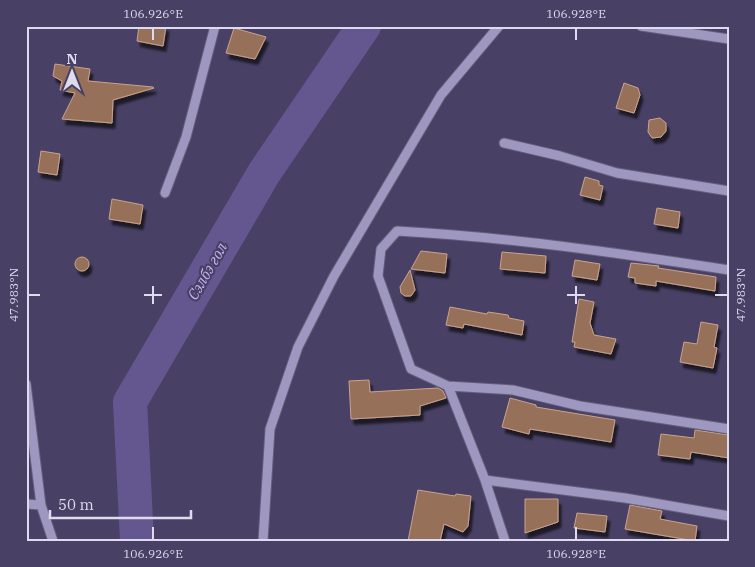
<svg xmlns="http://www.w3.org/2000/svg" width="755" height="567" viewBox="0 0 755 567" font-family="'IBM Plex Serif',serif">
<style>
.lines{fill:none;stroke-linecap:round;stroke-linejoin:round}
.river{stroke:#64578f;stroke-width:34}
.building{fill:#967059;stroke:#cba38a;filter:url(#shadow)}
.minor-casing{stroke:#645d7a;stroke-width:11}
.minor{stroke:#9e97bf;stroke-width:9}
.ticks{fill:none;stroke:#dedaf0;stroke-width:2}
.labels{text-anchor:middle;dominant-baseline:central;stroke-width:4.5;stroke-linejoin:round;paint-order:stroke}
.water-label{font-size:15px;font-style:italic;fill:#c4b7fa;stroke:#494165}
.neatline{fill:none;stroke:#dedaf0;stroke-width:2}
.ticks-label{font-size:12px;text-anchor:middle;fill:#dedaf0}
</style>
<defs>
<filter id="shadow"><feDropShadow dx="3" dy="5.5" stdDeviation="1" flood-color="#0009"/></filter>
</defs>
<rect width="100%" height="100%" fill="#494165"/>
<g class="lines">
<path class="river" d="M 137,541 L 130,402 L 264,173 L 364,26"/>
</g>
<path class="building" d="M 139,26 L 166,26 L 163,46 L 137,41 Z
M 234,28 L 266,37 L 255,59 L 226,53 Z
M 55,64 L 90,69 L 88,81 L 153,87 L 154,88 L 113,100 L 112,123 L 62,119 L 75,93 L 60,90 L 62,81 L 53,76 Z
M 624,83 L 638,88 L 640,95 L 634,113 L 616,108 Z
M 660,118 L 666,123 L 666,131 L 661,137 L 652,138 L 648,132 L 649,120 Z
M 41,151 L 60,154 L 57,175 L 38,172 Z
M 585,177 L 599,181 L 599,185 L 603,186 L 600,200 L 580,195 Z
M 112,199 L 143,205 L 140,224 L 109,219 Z
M 657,208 L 680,212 L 678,228 L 654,224 Z
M 421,251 L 447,254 L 445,273 L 411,269 Z
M 502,252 L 546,256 L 545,273 L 500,269 Z
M75 264a7 7 0 1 1 14 0a7 7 0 1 1-14 0Z
M 575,260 L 600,264 L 597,280 L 572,276 Z
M 631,263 L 659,266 L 658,268 L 716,277 L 715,291 L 656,281 L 656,286 L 635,283 L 635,278 L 628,277 Z
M 410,270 L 415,290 L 411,296 L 405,296 L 401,293 L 400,287 Z
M 579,299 L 594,302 L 590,323 L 594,335 L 616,339 L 611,354 L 574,347 L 575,342 L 572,342 Z
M 450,307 L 487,314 L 488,312 L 508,315 L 509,318 L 524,321 L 522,335 L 464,324 L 463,328 L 446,325 Z
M 701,322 L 718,325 L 714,347 L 717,348 L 713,368 L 680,362 L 684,342 L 697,344 Z
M 369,380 L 370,392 L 438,388 L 443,391 L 446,398 L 420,406 L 420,415 L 351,419 L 349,381 Z
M 510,398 L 536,405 L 536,407 L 615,420 L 611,442 L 530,429 L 529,434 L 502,427 Z
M 695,430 L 729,435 L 729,458 L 691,452 L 690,459 L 658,455 L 661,434 L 694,438 Z
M 418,490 L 455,496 L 456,494 L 471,496 L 468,526 L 463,532 L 444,524 L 440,541 L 408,541 Z
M 525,499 L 558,499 L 558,522 L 525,533 Z
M 630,505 L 662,511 L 660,519 L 697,526 L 695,541 L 625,529 Z
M 577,513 L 607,516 L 605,532 L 574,528 Z"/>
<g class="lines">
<g class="minor-casing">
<path id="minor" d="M 641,26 L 729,39
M 504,143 L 560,156 L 617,173 L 729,191
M 165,193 L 186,137 L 215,26
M 26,384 L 41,505 L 53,541
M 448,386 L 513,390 L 580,406 L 729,429
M 485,480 L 625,498 L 729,516
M 26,504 L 41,505
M 263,541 L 270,429 L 298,347 L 334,276 L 441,95 L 499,26
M 505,541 L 485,480 L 448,386 L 411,369 L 378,276 L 381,249 L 397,231 C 508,237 619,253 729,270"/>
</g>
<use href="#minor" class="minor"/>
</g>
<path class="ticks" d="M 153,28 L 153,40M 576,28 L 576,40M 153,286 L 153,304M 576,286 L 576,304M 28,295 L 40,295M 144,295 L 162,295M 567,295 L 585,295M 715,295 L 728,295M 153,527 L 153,540M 576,527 L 576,540"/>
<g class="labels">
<g class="water-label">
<text transform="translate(207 271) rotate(-60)">Сэлбэ гол</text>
</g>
</g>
<rect width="755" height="567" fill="none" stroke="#494165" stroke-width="55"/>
<g transform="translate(72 72)" stroke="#494165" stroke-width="4" paint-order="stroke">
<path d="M0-4L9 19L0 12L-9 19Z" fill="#dedaf0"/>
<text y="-8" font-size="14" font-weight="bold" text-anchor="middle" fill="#dedaf0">N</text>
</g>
<path d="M50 510v8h141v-8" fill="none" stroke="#dedaf0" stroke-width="2.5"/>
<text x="58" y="510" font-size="15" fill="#dedaf0" stroke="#494165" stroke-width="4" paint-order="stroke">50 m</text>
<rect x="28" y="28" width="700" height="512" class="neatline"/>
<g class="ticks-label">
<text x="153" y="18">106.926°E</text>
<text x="576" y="18">106.928°E</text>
<text transform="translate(14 295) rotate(-90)" y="4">47.983°N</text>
<text transform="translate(741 295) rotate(-90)" y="4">47.983°N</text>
<text x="153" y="558">106.926°E</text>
<text x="576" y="558">106.928°E</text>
</g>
</svg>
